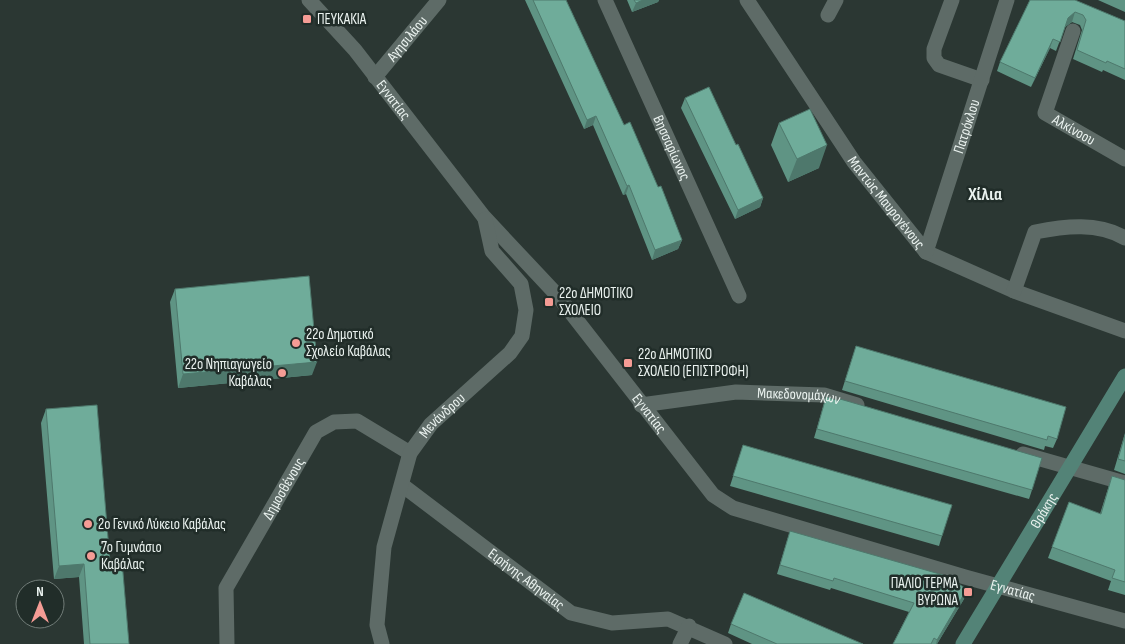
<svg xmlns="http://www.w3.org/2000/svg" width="1125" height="644" viewBox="0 0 1125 644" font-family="'Sofia Sans Condensed',sans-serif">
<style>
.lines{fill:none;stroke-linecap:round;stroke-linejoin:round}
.street{stroke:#5e6b67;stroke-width:15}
.secondary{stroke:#538377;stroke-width:15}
.wall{fill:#5f9484}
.shaded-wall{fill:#4e786c}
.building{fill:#6fac9a;stroke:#4e786c}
.poi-dot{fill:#f59c95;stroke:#212d29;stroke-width:2}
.labels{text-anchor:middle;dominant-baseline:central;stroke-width:5;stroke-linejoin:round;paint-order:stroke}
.poi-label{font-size:15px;fill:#eaf2ef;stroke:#212d29;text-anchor:start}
.street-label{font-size:15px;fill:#eaf2ef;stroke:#212d29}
.quarter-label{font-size:18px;font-weight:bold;fill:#eaf2ef;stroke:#212d29}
</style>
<rect width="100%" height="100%" fill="#2b3733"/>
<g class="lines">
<g class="street">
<path id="s1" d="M 309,0 L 355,50 L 484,217 L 558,296 L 713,495 L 733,508 L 965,577 L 1125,621"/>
<path id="s2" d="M 605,0 L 739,296"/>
<path id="s3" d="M 747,0 L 854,162 L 926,252 L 1014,291 L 1125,331"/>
<path d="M 952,0 L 934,49 L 934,58 L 939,65 L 982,80"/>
<path d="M 828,15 L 836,0"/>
<path id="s4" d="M 1073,31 L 1045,113 L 1125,159"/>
<path id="s5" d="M 375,77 L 439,0"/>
<path id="s6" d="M 926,252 L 1007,0"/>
<path d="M 1014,291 L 1035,232 C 1065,226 1098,222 1125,238"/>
<path id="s7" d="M 641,405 L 736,392 L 824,395 L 857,405"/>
<path d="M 1023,454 L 1125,483"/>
<path id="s8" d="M 402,485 L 571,613 L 612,623 L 668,619 L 725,644"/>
<path id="s9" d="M 227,644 L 226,588 L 316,432 L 334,422 L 357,421 L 410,453"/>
<path id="s10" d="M 382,644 L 377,625 L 384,547 L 410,453 L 431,424 L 510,353 L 522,336 L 526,310 L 521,284 L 492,251 L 485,219"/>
<path d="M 680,644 L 689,626"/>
</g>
<path class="secondary" id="s11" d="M 963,644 L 1125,376"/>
</g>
<path class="wall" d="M 525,0 L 566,0 L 624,125 L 658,187 L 682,240 L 678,249 L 652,260 L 626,194 L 623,195 L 593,125 L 584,129 Z
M 627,0 L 659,0 L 658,2 L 632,12 Z
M 1030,0 L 1125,21 L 1125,80 L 1103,70 L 1102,72 L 1073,59 L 1082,30 L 1080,25 L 1072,22 L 1065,27 L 1056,51 L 1050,48 L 1031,87 L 997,71 L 1000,62 Z
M 1098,0 L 1125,0 L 1125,12 Z
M 685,98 L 736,145 L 763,198 L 760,207 L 735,219 L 681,108 Z
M 779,123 L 819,168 L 788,182 L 771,145 Z
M 175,289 L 312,375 L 178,388 L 170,302 Z
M 856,346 L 1057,439 L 1053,448 L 1045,446 L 1044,450 L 842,390 Z
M 826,397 L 1032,490 L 1029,499 L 814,438 Z
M 46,409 L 110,562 L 129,644 L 84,644 L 79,577 L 54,579 L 41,423 Z
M 1125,433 L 1125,474 L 1114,470 Z
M 743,445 L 942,536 L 939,546 L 730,486 Z
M 1112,476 L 1125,480 L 1125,595 L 1108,590 L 1111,581 L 1048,558 L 1069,502 L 1100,514 Z
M 790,531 L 964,599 L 937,644 L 893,644 L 909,612 L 831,588 L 830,590 L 777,574 Z
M 731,624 L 863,644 L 752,644 L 728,633 Z"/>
<path class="shaded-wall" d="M 643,0 L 659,0 L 658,2 L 632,12 L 636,3 Z
M 1075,12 L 1072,22 L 1064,28 L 1068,18 Z
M 1053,39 L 1050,48 L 1031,87 L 1035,78 Z
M 596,116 L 593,125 L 584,129 L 587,120 Z
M 827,145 L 819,168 L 788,182 L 797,159 Z
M 629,185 L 626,194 L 623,195 L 627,186 Z
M 763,198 L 760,207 L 735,219 L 738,210 Z
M 682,240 L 678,249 L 652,260 L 655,250 Z
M 317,362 L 312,375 L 178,388 L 183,374 Z
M 84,564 L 79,577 L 54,579 L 59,566 Z
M 967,589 L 964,599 L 937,644 L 936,644 L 937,640 Z"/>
<path class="building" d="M 533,0 L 566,0 L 624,125 L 630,122 L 658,187 L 661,186 L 682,240 L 655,250 L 629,185 L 627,186 L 596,116 L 587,120 Z
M 634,0 L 643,0 L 636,3 Z
M 1030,0 L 1075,0 L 1125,21 L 1125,69 L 1107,61 L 1106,63 L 1077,50 L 1086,20 L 1083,15 L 1075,12 L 1068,18 L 1060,42 L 1053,39 L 1035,78 L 1000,62 Z
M 709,87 L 736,145 L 738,144 L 763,198 L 738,210 L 685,98 Z
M 810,109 L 827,145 L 797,159 L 779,123 Z
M 309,276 L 317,362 L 183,374 L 175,289 Z
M 856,346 L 1066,407 L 1057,439 L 1048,436 L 1047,440 L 845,381 Z
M 826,397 L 839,401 L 840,399 L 1042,458 L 1032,490 L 817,429 Z
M 97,405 L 110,562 L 122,561 L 129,644 L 90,644 L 84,564 L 59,566 L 46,409 Z
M 1125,435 L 1125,461 L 1118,459 Z
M 743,445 L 952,505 L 942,536 L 733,476 Z
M 1112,476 L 1125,480 L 1125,582 L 1112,578 L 1115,570 L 1052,547 L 1069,502 L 1101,514 Z
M 790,531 L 943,575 L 967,589 L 937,640 L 934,638 L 931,644 L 893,644 L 914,603 L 834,578 L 833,581 L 780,565 Z
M 744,593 L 863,644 L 777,644 L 731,624 Z"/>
<g class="poi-dot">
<rect x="302" y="14" width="10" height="10" rx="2.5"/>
<rect x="544" y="297" width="10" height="10" rx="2.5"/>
<circle cx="296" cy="343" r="5"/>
<rect x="623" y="358" width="10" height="10" rx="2.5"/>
<circle cx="282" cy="373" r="5"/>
<circle cx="88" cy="524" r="5"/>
<circle cx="91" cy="556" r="5"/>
<rect x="963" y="587" width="10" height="10" rx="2.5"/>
</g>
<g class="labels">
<g class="poi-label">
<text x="317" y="19">ΠΕΥΚΑΚΙΑ</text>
<text x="559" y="293">22ο ΔΗΜΟΤΙΚΟ<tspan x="559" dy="17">ΣΧΟΛΕΙΟ</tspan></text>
<text x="306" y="334">22ο Δημοτικό<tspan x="306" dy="17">Σχολείο Καβάλας</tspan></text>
<text x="638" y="354">22ο ΔΗΜΟΤΙΚΟ<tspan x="638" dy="17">ΣΧΟΛΕΙΟ (ΕΠΙΣΤΡΟΦΗ)</tspan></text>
<text x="272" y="364" text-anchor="end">22ο Νηπιαγωγείο<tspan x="272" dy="17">Καβάλας</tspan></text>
<text x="98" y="524">2ο Γενικό Λύκειο Καβάλας</text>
<text x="101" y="547">7ο Γυμνάσιο<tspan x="101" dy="17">Καβάλας</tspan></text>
<text x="958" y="583" text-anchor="end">ΠΑΛΙΟ ΤΕΡΜΑ<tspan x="958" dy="17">ΒΥΡΩΝΑ</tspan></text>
</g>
<g class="street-label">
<text stroke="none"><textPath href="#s5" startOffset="50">Αγησιλάου</textPath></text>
<text stroke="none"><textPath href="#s1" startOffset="131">Εγνατίας</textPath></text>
<text stroke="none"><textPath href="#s6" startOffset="132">Πατρόκλου</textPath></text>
<text stroke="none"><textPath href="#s4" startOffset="120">Αλκίνοου</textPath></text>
<text stroke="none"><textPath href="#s2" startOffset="162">Βησσαρίωνος</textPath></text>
<text stroke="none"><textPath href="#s3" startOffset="246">Μαντώς Μαυρογένους</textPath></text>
<text stroke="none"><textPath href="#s7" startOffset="159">Μακεδονομάχων</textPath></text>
<text stroke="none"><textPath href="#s1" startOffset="536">Εγνατίας</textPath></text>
<text stroke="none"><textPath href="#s10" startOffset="245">Μενάνδρου</textPath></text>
<text stroke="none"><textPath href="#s9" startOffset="171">Δημοσθένους</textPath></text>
<text stroke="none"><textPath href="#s11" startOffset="156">Θράκης</textPath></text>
<text stroke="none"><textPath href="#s8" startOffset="156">Ειρήνης Αθηναίας</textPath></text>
<text stroke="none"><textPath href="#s1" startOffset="955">Εγνατίας</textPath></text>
</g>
<g class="quarter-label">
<text x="985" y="194">Χίλια</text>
</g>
</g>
<g transform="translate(40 604)"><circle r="24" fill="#212d29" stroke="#717c78"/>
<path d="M0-4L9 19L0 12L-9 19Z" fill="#f59c95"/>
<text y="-8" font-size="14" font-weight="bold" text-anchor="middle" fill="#eaf2ef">N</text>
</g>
</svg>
